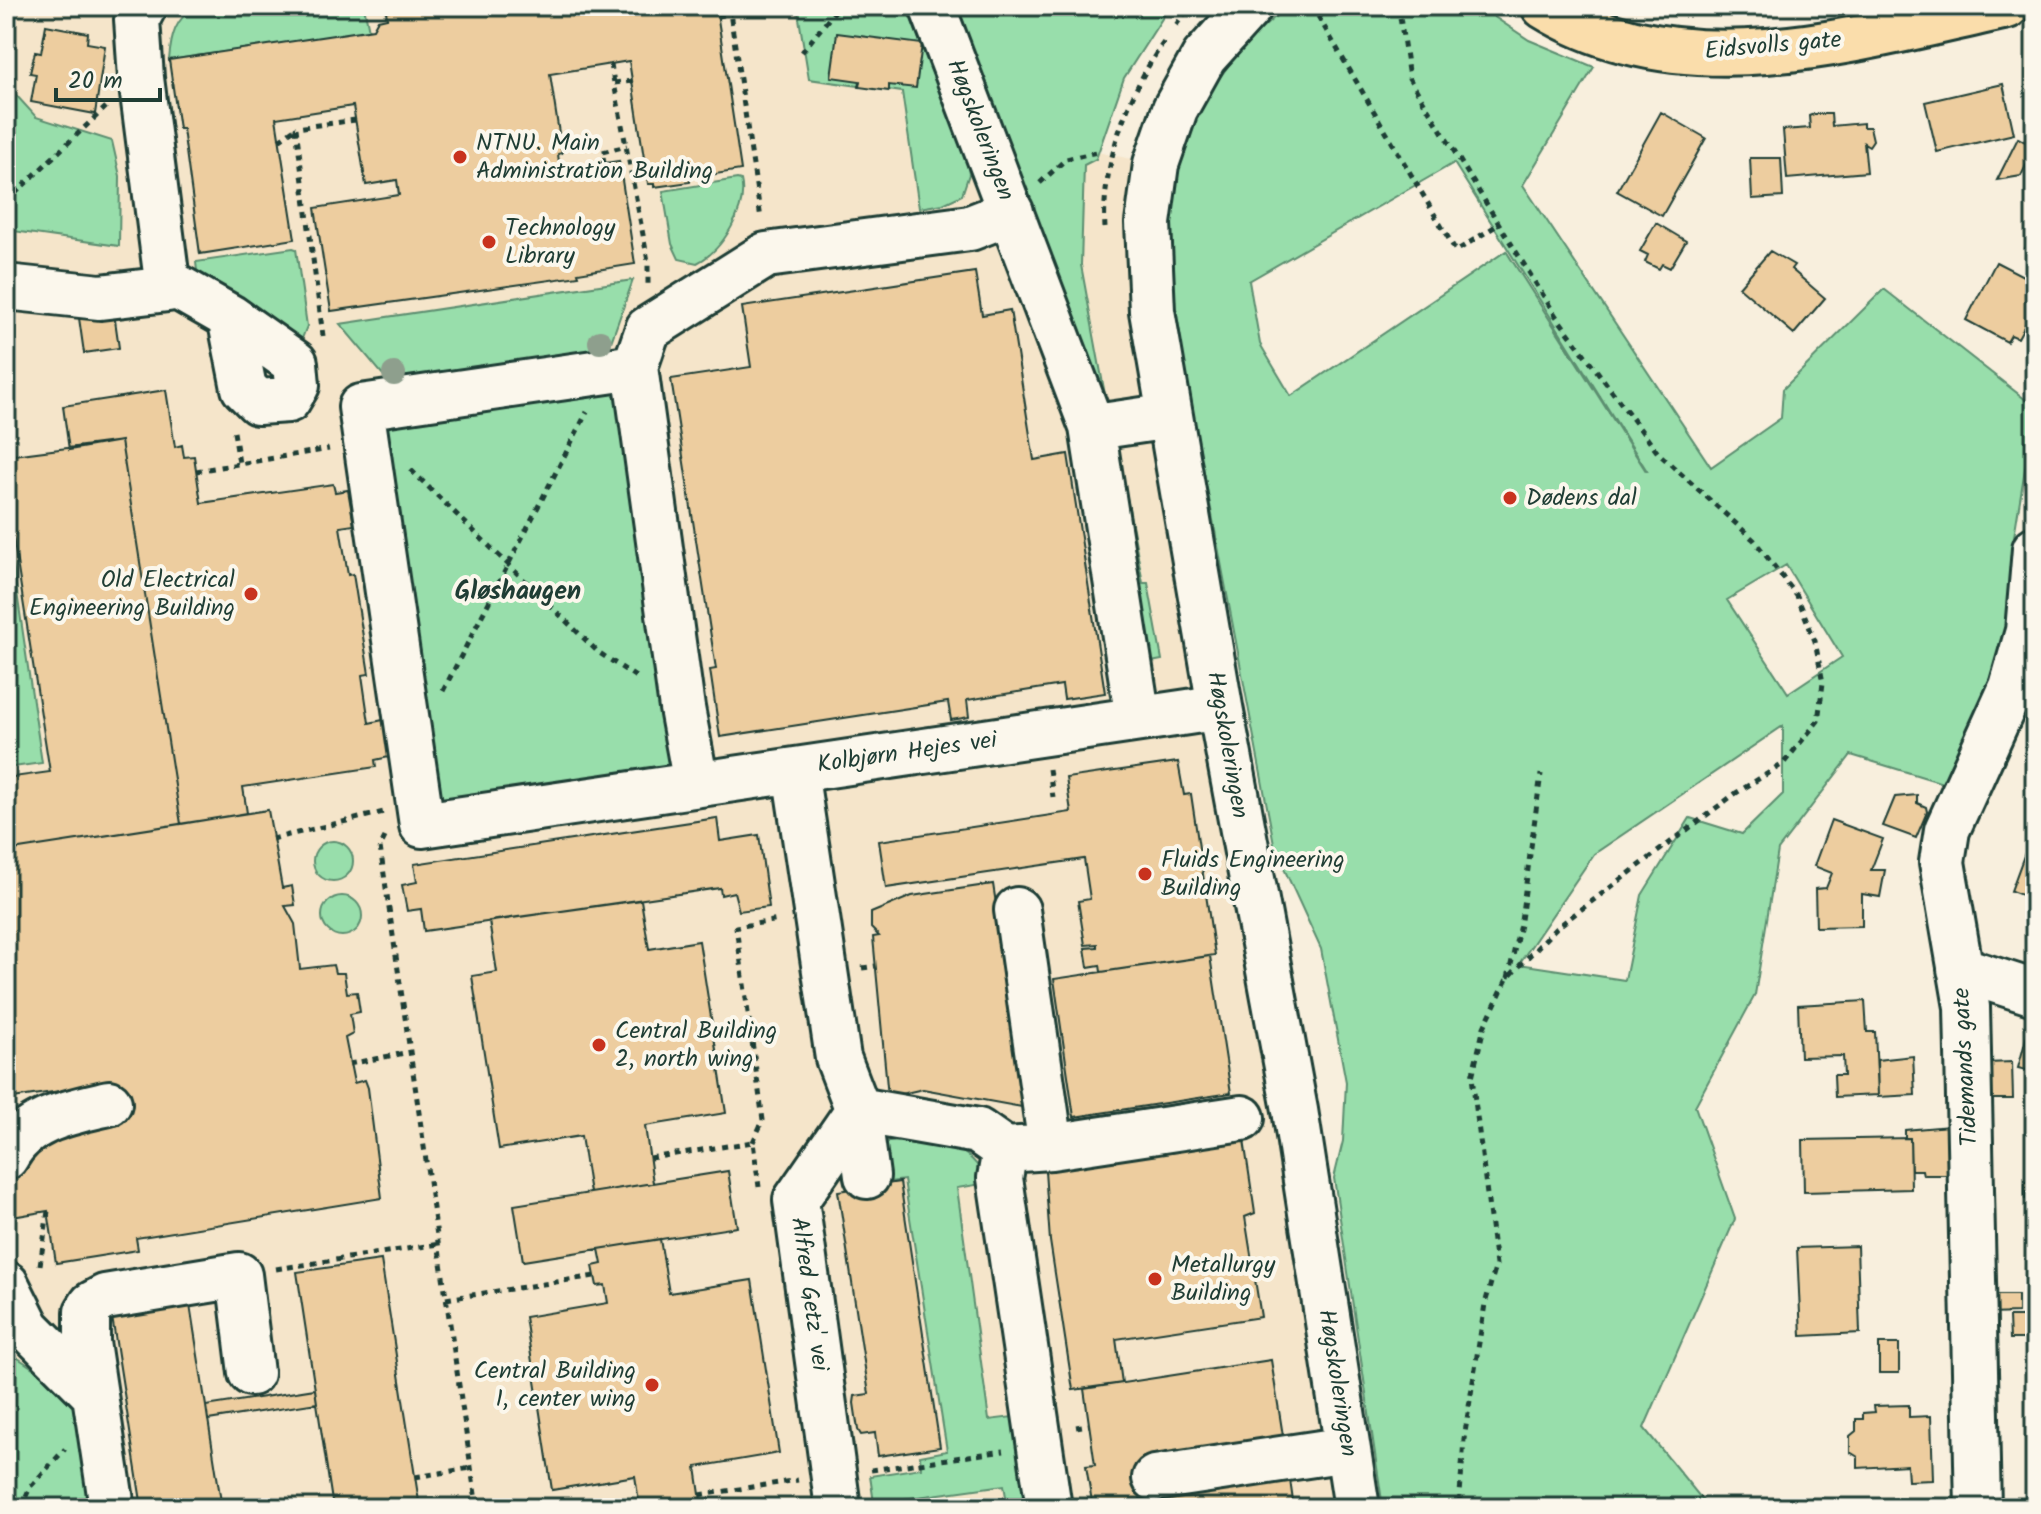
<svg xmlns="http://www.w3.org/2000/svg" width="2041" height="1514" viewBox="0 0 2041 1514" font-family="Kalam,sans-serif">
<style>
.built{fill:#f5e5ca}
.green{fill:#98deab;stroke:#5c8e70;stroke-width:2;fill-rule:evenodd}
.building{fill:#edcd9f;stroke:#1f3d34;stroke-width:2}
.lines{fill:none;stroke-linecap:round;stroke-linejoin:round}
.minor-casing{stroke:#1f3d34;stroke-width:50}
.major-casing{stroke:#1f3d34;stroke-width:50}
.path{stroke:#1f3d34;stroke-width:5;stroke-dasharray:6 6;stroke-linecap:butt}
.minor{stroke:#fbf7ec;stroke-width:44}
.major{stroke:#faddab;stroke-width:44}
.tree{fill:#8e9f8d}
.poi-dot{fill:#c8321e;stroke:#fbf7ec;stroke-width:3}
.labels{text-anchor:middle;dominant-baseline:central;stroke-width:8;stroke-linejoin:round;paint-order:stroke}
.street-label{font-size:24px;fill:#1f3d34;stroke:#fbf7ec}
.poi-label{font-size:24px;fill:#1f3d34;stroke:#fbf7ec;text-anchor:start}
.neighbourhood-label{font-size:26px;font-weight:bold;fill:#1f3d34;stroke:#fbf7ec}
</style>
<rect width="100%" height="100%" fill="#f8efdd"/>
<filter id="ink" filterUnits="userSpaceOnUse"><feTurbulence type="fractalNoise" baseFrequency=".0125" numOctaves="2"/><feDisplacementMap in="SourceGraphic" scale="16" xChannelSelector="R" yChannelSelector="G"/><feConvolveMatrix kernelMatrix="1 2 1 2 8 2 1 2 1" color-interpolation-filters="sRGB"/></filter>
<g filter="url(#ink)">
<path class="built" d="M 6,6 L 1013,6 L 1097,152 L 1156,164 L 1148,223 L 1357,1508 L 112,1508 L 77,1397 L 18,1358 L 6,1346 Z"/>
<path class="green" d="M 196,6 L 364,6 L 369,31 L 169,60 C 171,36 175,19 196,6 Z
M 797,6 L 906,6 L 967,163 L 969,174 L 962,195 L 943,204 L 919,208 L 902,92 L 809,79 Z
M 950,6 L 1170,6 L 1124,78 L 1096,159 L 1084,165 L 1081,265 L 1108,411 Z
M 1289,6 L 1478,6 L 1529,40 L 1594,67 L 1523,185 L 1711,467 L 1781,418 L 1783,389 L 1884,289 L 2035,407 L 2012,549 L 2002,665 L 1946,784 L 1851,755 L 1778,850 L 1755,995 L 1695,1106 L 1735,1219 L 1644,1428 L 1709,1508 L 1383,1508 L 1334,1178 L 1343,1141 L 1346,1082 L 1321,949 L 1275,849 L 1170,292 C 1168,270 1163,246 1165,224 C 1175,137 1218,59 1289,6 ZM 1454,163 L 1647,471 L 1646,471 L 1506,251 L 1291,396 L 1260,344 L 1249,281 ZM 1786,565 L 1842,657 L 1788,693 L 1727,600 ZM 1783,726 L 1783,794 L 1742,834 L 1690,818 L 1642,895 L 1625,980 L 1519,964 L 1594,854 Z
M 6,84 L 36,117 L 112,141 L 120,176 L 119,246 L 6,230 Z
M 737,179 L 741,180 C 748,208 723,250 697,263 L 679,259 L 672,244 L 663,191 Z
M 293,248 L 296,249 L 307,326 L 301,341 L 204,279 L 197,271 L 196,262 Z
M 633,280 L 606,356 L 394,388 L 340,324 Z
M 621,383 L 678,769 L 432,805 L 375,419 Z
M 1116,439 L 1143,583 L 1148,583 L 1162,660 L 1146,663 Z
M 8,531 L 42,763 L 6,768 L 6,532 Z
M313 861a20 20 0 1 1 40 0a20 20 0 1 1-40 0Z
M322 916a20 20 0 1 1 40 0a20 20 0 1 1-40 0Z
M 917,1140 C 953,1145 972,1149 988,1183 L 957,1188 L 989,1420 L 1021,1416 L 1029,1493 L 1022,1506 L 1008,1508 L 1004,1485 L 874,1503 L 870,1476 L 921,1468 L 920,1456 L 947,1451 L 904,1180 L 881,1183 L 876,1143 Z
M 6,1346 L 18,1358 L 76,1397 L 112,1508 L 6,1508 Z"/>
<path class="building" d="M 417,6 L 716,6 L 741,170 L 690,178 L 690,182 L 654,187 L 654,184 L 648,184 L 629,61 L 611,64 L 550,74 L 562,153 L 558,154 L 560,170 L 619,161 L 635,264 L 578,273 L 579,276 L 331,311 L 315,208 L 399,195 L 397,180 L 366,185 L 353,106 L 276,118 L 295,239 L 200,254 L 183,129 L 179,129 L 169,60 L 373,29 L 378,20 L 387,18 L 386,11 Z
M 46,25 L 88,33 L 87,43 L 105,46 L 95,114 L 31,102 L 36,74 L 30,73 L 35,52 L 41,53 Z
M 837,33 L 922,44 L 916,88 L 889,85 L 889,91 L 859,87 L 860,81 L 831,77 Z
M 2003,84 L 2014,134 L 1937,152 L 1925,102 Z
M 1661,112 L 1706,138 L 1662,216 L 1617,191 Z
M 1814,114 L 1831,114 L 1832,126 L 1863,123 L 1863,127 L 1870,127 L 1873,140 L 1869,146 L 1864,143 L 1867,172 L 1787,179 L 1783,130 L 1810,128 L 1809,116 Z
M 2018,138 L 2035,147 L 2021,176 L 1997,180 Z
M 1750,158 L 1781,158 L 1783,197 L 1752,199 Z
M 1656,223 L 1686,241 L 1670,268 L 1662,264 L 1659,269 L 1645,262 L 1648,255 L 1640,251 Z
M 2035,231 L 2035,255 L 2025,249 Z
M 1770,251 L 1794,265 L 1791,269 L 1825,298 L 1794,334 L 1739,287 Z
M 1996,262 L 2035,282 L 2035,306 L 2018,338 L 2011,335 L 2007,342 L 1966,320 Z
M 975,272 L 982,315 L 1010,310 L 1034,460 L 1068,454 L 1105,693 L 1064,699 L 1062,685 L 967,700 L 969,717 L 951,720 L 948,702 L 720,737 L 710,670 L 716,669 L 671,379 L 751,367 L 742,307 Z
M 113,306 L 119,348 L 84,353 L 78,311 Z
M 166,390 L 175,447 L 182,445 L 184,457 L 194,456 L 201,503 L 333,484 L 335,492 L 348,490 L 354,525 L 340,527 L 348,575 L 353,574 L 369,674 L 362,675 L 369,723 L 383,720 L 389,757 L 375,760 L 376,767 L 243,787 L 247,813 L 181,824 L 121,441 L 69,450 L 63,406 Z
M 121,441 L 181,824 L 6,851 L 6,778 L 50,772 L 11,524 L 6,524 L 6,456 Z
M 1178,762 L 1184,795 L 1191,794 L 1215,955 L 1101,972 L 1100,965 L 1088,967 L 1085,948 L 1097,947 L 1097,944 L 1085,945 L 1078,901 L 1090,899 L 1084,859 L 886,888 L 879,841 L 1071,812 L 1066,778 Z
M 1917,795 L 1917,803 L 1926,807 L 1927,812 L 1916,838 L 1883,826 L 1895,797 Z
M 268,810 L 282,888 L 292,886 L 295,905 L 285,906 L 295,924 L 300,969 L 333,965 L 335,973 L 344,973 L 347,993 L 357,992 L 360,1012 L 350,1014 L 353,1034 L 345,1038 L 354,1083 L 365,1080 L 368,1088 L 382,1198 L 136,1238 L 138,1250 L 56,1263 L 48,1211 L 6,1218 L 6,1199 L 12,1184 L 26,1163 L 48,1144 L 63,1136 L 119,1125 L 106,1084 L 6,1099 L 6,851 Z
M 717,818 L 720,841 L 759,835 L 769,907 L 739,911 L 734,892 L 721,895 L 720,888 L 424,931 L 421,909 L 407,911 L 402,885 L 417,882 L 414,864 Z
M 1831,820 L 1883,839 L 1871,870 L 1885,870 L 1880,897 L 1862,894 L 1862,926 L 1816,927 L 1815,889 L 1826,888 L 1832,873 L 1814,866 Z
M 2029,842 L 2035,845 L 2035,900 L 2011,891 Z
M 993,884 L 1027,1108 L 923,1089 L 888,1097 L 873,937 L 879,936 L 871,928 L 871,913 L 912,896 Z
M 641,900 L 649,949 L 699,941 L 726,1113 L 645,1126 L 653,1183 L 590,1193 L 581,1136 L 499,1149 L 472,976 L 497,972 L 489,921 Z
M 1210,956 L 1231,1093 L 1074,1117 L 1054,979 Z
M 1865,1001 L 1867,1032 L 1875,1032 L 1878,1095 L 1835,1097 L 1834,1075 L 1844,1075 L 1843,1056 L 1800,1057 L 1798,1005 Z
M 2032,1017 L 2035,1017 L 2035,1072 L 2018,1068 Z
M 1913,1056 L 1915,1095 L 1878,1097 L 1877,1060 Z
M 2012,1062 L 2013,1099 L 1987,1099 L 1987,1063 Z
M 1949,1126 L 1950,1175 L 1923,1175 L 1922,1170 L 1911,1170 L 1910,1138 L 1905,1138 L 1905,1130 Z
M 1910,1138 L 1911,1189 L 1804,1192 L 1803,1140 Z
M 1244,1140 L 1255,1213 L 1245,1217 L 1261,1317 L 1116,1339 L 1122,1383 L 1073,1390 L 1050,1241 L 1045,1171 Z
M 728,1171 L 737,1227 L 523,1261 L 514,1205 Z
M 2035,1181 L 2035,1235 L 2031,1235 L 2031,1199 L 2025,1199 L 2025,1182 Z
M 900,1182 L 940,1447 L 878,1456 L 875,1433 L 861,1435 L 858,1430 L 854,1403 L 855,1396 L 869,1394 L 838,1191 Z
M 2031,1235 L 2035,1235 L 2035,1289 L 2027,1289 L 2027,1270 L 2032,1271 Z
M 660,1239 L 669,1293 L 752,1280 L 779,1453 L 696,1467 L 702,1508 L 640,1508 L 635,1476 L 552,1490 L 525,1317 L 608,1303 L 605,1285 L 597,1286 L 593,1266 L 602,1264 L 599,1249 Z
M 1857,1246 L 1860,1333 L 1801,1336 L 1797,1248 Z
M 381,1260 L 420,1508 L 333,1508 L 297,1272 Z
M 188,1292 L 222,1508 L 142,1508 L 110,1304 Z
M 1990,1295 L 2018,1295 L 2018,1313 L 1990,1314 Z
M 2009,1317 L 2031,1317 L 2031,1339 L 2010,1339 Z
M 1879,1344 L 1899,1344 L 1899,1373 L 1879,1373 Z
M 1271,1360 L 1283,1436 L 1148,1457 L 1149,1463 L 1135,1465 L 1141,1503 L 1290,1480 L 1294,1508 L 1093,1508 L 1086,1466 L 1095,1465 L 1084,1389 Z
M 2028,1360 L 2035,1360 L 2035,1411 L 2029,1411 Z
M 315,1389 L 317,1403 L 208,1420 L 206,1406 Z
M 1909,1405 L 1909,1417 L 1931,1416 L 1933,1480 L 1908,1481 L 1907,1465 L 1858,1468 L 1858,1457 L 1850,1452 L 1850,1436 L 1856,1431 L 1856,1419 L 1863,1419 L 1863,1413 L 1875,1412 L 1874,1406 Z"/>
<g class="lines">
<g class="minor-casing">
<path id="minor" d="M 932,6 L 1092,427 L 1138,719
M 1250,6 L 1204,57 L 1175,109 L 1156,164 L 1148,223 L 1152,311 L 1220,707 L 1295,1110 L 1357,1508
M 167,281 L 230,317 L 295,363 L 297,385 L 288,400 L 258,402 L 244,388 L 230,317
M 6,287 L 100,297 L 168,289 L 141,78 L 137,19 L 144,6
M 635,367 L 648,329 L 766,255 L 970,228 L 1011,212
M 1109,425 L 1170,416
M 795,770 L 838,1058 L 858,1110 L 867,1176
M 696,784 L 682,708 L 635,367 L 361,407 L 422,825 L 1188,712 L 1220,707
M 1017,910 L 1051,1147
M 1960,969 L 2035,993
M 1005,1150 L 1000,1178 L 1049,1508
M 6,1157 C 26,1119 70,1112 109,1103
M 6,1284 L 28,1328 L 94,1394
M 1155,1478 L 1347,1449
M 112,1508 L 87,1342 L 87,1312 L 92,1304 L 105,1297 L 239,1275 L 251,1373
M 838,1508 L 796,1200 L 858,1110 L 978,1131 L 1005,1150 L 1051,1147 L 1242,1118
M 1978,1508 L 1967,1007 L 1942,862 L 1947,830 L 2012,687 L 2028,631 L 2035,549"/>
</g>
<g class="major-casing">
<path id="major" d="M 1544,6 C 1684,93 1859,38 2007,6"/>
</g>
<path class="path" d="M 729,6 L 761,219
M 1312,6 L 1456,251 L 1499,224
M 1401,6 L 1400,17 L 1409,78 L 1499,224 L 1556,316 L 1658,453 L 1754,540 L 1797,596 L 1815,641 L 1823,683 L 1818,721 L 1783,764 L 1736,793 L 1555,929 L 1507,979 L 1484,1027 L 1472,1077 L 1496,1265 L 1485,1304 L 1464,1439 L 1459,1508
M 718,16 L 731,14
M 1176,25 L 1190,6
M 802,52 L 839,6
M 611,64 L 614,83
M 632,81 L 614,83 L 648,261 L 648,284
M 279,140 L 296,128
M 604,163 L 602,152 L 627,146
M 1040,183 L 1066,159 L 1097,152
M 6,202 L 106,107
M 1105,228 C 1101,166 1128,92 1164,42
M 323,336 L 296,128 L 356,120
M 234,432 L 239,463
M 411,470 L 598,652 L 639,679
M 196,471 L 329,449
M 443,691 L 587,412
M 1049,769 L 1053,797
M 385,837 L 380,847 L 477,1508
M 272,839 L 384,812
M 862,968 L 876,966
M 1508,978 L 1521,920 L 1541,774
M 349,1064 L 410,1052
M 753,1142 L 763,1120 L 736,927 L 779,920
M 650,1158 L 753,1142 L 759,1187
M 40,1265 L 48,1211
M 276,1269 L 439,1244
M 446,1299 L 595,1276
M 1076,1427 L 1089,1425
M 871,1470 L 1004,1451
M 415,1477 L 471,1468
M 700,1495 L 798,1480
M 21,1508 L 30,1487 L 65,1449"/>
<use href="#minor" class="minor"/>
<use href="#major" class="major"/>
</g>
<g class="tree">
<circle cx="600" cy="342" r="12"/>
<circle cx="394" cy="374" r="12"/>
</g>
</g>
<g class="poi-dot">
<circle cx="460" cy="157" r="8"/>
<circle cx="489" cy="242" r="8"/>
<circle cx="1510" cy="498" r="8"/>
<circle cx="251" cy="594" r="8"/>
<circle cx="1145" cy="874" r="8"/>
<circle cx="599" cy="1045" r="8"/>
<circle cx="1155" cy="1279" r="8"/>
<circle cx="652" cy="1385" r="8"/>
</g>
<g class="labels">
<g class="street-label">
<text transform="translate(1773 46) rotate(-5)">Eidsvolls gate</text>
<text transform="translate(980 130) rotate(69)">Høgskoleringen</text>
<text transform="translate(1227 745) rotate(80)">Høgskoleringen</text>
<text transform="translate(907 753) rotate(-8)">Kolbjørn Hejes vei</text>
<text transform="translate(1966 1067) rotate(-93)">Tidemands gate</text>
<text transform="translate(809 1294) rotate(82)">Alfred Getz' vei</text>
<text transform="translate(1337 1383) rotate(81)">Høgskoleringen</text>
</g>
<g class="poi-label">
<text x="476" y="143">NTNU. Main<tspan x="476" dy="28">Administration Building</tspan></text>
<text x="505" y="228">Technology<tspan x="505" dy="28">Library</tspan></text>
<text x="1526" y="498">Dødens dal</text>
<text x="235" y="580" text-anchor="end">Old Electrical<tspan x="235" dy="28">Engineering Building</tspan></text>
<text x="1161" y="860">Fluids Engineering<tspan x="1161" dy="28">Building</tspan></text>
<text x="615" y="1031">Central Building<tspan x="615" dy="28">2, north wing</tspan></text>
<text x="1171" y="1265">Metallurgy<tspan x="1171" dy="28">Building</tspan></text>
<text x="636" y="1371" text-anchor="end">Central Building<tspan x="636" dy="28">1, center wing</tspan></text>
</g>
<g class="neighbourhood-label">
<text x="518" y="592">Gløshaugen</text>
</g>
</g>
<rect width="2041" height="1514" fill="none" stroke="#fbf7ec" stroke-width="32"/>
<rect x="16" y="16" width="2009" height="1482" fill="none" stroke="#1f3d34" stroke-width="3" filter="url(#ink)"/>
<path d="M56 88v12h104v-12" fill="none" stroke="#1f3d34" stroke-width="4"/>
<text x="68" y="88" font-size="24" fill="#1f3d34" stroke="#fbf7ec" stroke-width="6" paint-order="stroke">20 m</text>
</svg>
